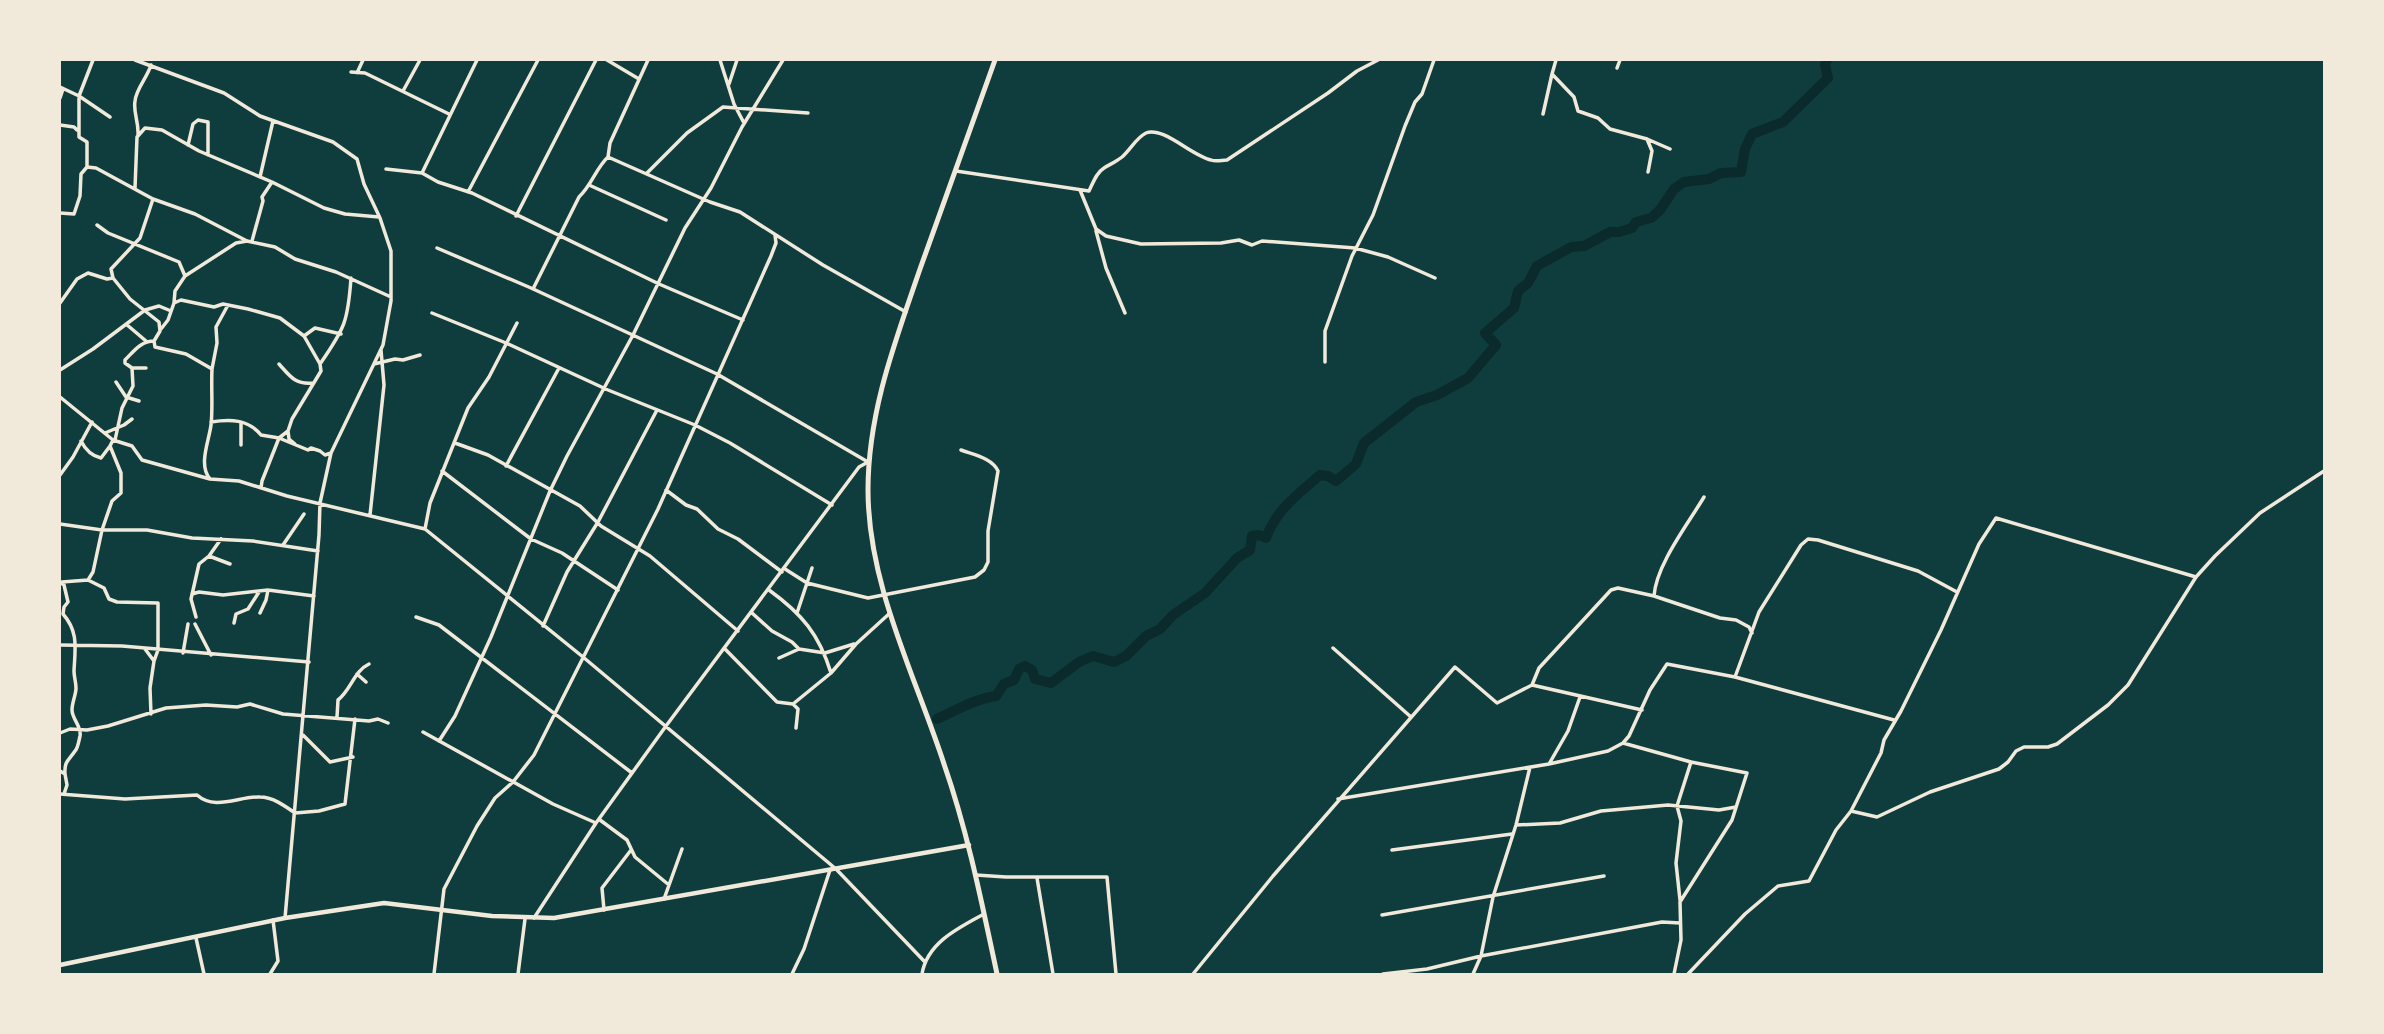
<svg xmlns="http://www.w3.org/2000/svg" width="2384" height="1034" viewBox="0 0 2384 1034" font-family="'Archivo Narrow',sans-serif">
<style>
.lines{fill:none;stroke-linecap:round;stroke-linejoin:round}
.river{stroke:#0a2a2b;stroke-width:10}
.minor{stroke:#f1e9da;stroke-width:3.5}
.secondary{stroke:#f1e9da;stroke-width:4.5}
.trunk{stroke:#f1e9da;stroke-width:5}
</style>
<rect width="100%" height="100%" fill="#0f3d3e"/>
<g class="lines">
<path class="river" d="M 937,719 C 957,710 974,699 996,696 L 1004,684 L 1014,680 L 1019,669 L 1025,666 L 1032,670 L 1035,679 L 1051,683 L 1079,662 L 1093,656 L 1114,662 L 1126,656 L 1146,636 L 1160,629 L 1173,615 L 1205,593 L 1237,558 L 1250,550 L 1252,536 L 1259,535 L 1266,538 C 1276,510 1298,494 1320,475 L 1328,476 L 1336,481 L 1356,464 L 1364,443 L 1416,402 L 1437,395 L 1468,378 L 1496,345 L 1485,333 L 1514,308 L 1518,291 L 1528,283 L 1537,266 L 1571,247 L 1584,246 L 1610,232 L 1619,232 L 1632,228 L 1636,222 L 1651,218 L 1660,210 L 1674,189 L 1684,182 L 1709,179 L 1721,173 L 1741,172 L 1745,149 L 1752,134 L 1783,122 L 1828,78 L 1825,65 L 1827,60"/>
<path class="minor" d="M 135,60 L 224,93 L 260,116 L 333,142 L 357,159 L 364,184 L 380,218 L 391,251 L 391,301 L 383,345 L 331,453 L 320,503 L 319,535 L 285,918
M 607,60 L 639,79
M 720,60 L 734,104 L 744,123
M 1556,60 L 1552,74 L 1574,97 L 1578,111 L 1598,118 L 1610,129 L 1647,139 L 1652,151 L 1648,172
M 1617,68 L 1620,60
M 351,72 L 365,73 L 449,114
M 357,73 L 363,60
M 729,84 L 737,60
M 60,87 L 79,96 L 110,117
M 403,91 L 420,60
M 60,98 L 63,89
M 1543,114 L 1552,74
M 60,125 L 74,127 L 77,130
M 138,135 C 139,122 133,113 135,101 C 136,89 147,78 151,65
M 1647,139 L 1670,149
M 188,145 L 193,124 L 198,120 L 208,122 L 208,155
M 608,157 L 710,202 L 740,212 L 823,265 L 906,312
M 87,167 L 87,142 L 79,137 L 79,96 L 93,60
M 386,169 L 422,173 L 438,182 L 472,193 L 659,284 L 743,320
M 956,171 L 1089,191 C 1093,183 1096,173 1104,168 C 1110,164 1116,162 1122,157 C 1130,150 1137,137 1146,133 C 1163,126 1192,156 1211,160 C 1216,162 1222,160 1227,160 L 1328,93 L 1357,71 L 1378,60
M 422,173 L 477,60
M 647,173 L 687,133 L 723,107 L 808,113
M 260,177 L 273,121
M 589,185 L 666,220
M 135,188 L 137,137 L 145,128 L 162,130 L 199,151 L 272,182 L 324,208 L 345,214 L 379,217
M 1080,190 L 1096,229 L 1106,236 L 1141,244 L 1221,243 L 1239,240 L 1252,245 L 1262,241 L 1355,248 L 1388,257 L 1435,278
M 468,192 L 538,60
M 60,213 L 74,214 L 80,196 L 81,174 L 87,167 L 96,168 L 153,199 L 195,214 L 247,241 L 275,247 L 295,259 L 336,272 L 391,297
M 516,216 L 596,60
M 97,225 L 108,233 L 179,262 L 185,276
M 1096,231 L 1106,268 L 1125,313
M 252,241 L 263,201 L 262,197 L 272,182
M 437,248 L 531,288 L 717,374 L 868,462
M 113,278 L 111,269 L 140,238 L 153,199
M 533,289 L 579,197 C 592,185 596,168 608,157 L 610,143 L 648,60
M 60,303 L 77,279 L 88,273 L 107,279 L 113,278 L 130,299 L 159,322 L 160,331 L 154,341 C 141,341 134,351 125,360 L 125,363 L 132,368 L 133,386 L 122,408 L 115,440
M 174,303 L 175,291 L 185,276 L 236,243 L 247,241
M 432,313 L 506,343 L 608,390 L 695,425 L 730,443 L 832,505
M 126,324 L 146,341
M 161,329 L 168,320 L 174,303 L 181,300 L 214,307 L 223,304 L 248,309 L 280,318 L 304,336 L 315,328 L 341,334
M 304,336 L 320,364
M 154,341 L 155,347 L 186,354 L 212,369 C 211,387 213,408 211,425 C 209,441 198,465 210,479
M 1325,362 L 1325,331 L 1352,256 L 1373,215 L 1405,126 L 1415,102 L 1422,94 L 1434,60
M 279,364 C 290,376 295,385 313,383
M 374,364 L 395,359 L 403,360 L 420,355
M 132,368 L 146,368
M 212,369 L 217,343 L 216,327 L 228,305
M 60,370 L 93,349 L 145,310 L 159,306 L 171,311
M 116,382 L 126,397 L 139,401
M 60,397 L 113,440 L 132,446 L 142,460 L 210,479 L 239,481 L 287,496 L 425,529 L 583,657 L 836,869 L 924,961
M 211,422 C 230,419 248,419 261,435 L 279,438 L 308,450 L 311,448 L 320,451 L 325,455 L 331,453
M 241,422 L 241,445
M 288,431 L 289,439 L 295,444
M 105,433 L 124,425 L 132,419
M 113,440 L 110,446 L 121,473 L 121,493 L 112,501 L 102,530 L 147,530 L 192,538 L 253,541 L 318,551
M 81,441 C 85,449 92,456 101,458 L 110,446
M 455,443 L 488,455 L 580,506 L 601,526 L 650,556 L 738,631
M 506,466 L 559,368
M 442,471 L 531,539 L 562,553 L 618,590
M 60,475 L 73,457 L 92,422
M 261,488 L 262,481 L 279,438 L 288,431 L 292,419 L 321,371 L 320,364 C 345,328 348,321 351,278
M 666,490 L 686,505 L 697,509 L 718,529 L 738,539 L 782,572
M 370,515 L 384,385 L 381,350
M 60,524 L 102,530 L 93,572 L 88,580 L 62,582
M 425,529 L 430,503 L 468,408 L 489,377 L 517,323
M 283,545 L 304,514
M 209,556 L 230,564
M 785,569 L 807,583 L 868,598 L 975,577 L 984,570 L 988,562 L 988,531 L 998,471 C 992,458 974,455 961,450
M 88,580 L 104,588 L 109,599 L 117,602 L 158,603 L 158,650 L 154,661
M 60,582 L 64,585 L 68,602 L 64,607 L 63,614 C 79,632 75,649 74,671 C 74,677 76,682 76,688 C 76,695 72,702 72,710 C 72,719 82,727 80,736 C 79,740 78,748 75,751 C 69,760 64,761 65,774
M 769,590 C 802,614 819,634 831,673
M 192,594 L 199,592 L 223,595 L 268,590 L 314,596
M 1654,596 C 1656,565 1688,524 1704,497
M 260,613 L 266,600 L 268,590
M 752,613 L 772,631 L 792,642 L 799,649
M 797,613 L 812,568
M 196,617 L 191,599 L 199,564 L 209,556 L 221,539
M 416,617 L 439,625 L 632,773
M 234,623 L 236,614 L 248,609 L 259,592
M 195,624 L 211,655
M 543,626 L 567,572 L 598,522 L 657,410
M 60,645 L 122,646 L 309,662
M 1333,648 L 1411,717
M 145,649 L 154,661 L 150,688 L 151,714
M 725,649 L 777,702 L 793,704 L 798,709 L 796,728
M 183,653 L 188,624
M 779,658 L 799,649 L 825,653 L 854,644
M 357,674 L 366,682
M 1735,677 L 1759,612 L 1801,545 L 1808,539 L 1818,540 L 1918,571 L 1957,592
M 1532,685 L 1539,668 L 1611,590 L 1618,588 L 1654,596 L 1720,618 L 1736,620 L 1749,627 L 1752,633
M 793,704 L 831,673 L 856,644 L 890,613
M 337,717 L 338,700 C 351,690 354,671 369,664
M 423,732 L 553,804 L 596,823
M 60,733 L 70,729 L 87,730 L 108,726 L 166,708 L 206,705 L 237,707 L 250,704 L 283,714 L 369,721 L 378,719 L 388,723
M 303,735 L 330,762 L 353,757
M 439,741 L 455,716 L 491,637 L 550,491 L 567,456 L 633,335 L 685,228 L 711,188 L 742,127 L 783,60
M 1623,743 L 1691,762 L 1747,773 L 1732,820 L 1680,902 L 1681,940 L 1674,974
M 1549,764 L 1568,731 L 1580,697
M 60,771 L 65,774 L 67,785 L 64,794
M 60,794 L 125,799 L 197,795 C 215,811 239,796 260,797 C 273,797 285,806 295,813 L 319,811 L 345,804 L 355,719
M 1338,799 L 1549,764 L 1608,751 L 1623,743 L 1629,736 L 1650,690 L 1667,664 L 1735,677 L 1894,720
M 1851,811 L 1881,753 L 1884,740 L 1901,711 L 1941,630 L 1979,544 L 1996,518 L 2196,577
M 600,820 L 627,840 L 635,857 L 669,885
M 1516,825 L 1560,823 L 1601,811 L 1668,805 L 1719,810 L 1736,807
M 1392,850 L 1512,834
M 976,875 L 1006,877 L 1107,877 L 1116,974
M 1037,878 L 1053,974
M 664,899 L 682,849
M 1680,900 L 1676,863 L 1681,821 L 1677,806 L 1691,762
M 604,910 L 602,888 L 631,850
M 1382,915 L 1604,876
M 534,918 L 596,823 L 666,726 L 859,467 L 868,462
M 196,938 L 204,974
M 270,974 L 278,961 L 273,920
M 434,974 L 444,889 L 477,826 L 495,798 L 513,782 L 534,755 L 658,509 L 771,256 L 776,243 L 775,235
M 518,974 L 525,919
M 792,974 L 804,949 L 830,870
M 922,974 C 927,943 958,928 984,914
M 1193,974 L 1273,876 L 1455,667 L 1497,703 L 1532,685 L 1642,710
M 1383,974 L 1427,969 L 1481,956 L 1662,922 L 1680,923
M 1473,974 L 1481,956 L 1493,897 L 1516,825 L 1530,767
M 1688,974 L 1745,914 L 1778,886 L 1809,881 L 1836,830 L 1851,811 L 1877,817 L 1930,792 L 1999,769 L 2008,762 L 2016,751 L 2024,747 L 2048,747 L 2057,744 L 2108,705 L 2128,685 L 2196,577 L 2215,556 L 2260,513 L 2324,471"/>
<path class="secondary" d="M 60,965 L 285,918 L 384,903 L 492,916 L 554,918 L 969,845"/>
<path class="trunk" d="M 995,60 C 970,129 945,199 920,269 C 895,342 868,412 868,490 C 868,585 915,675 944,764 C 968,833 982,904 997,974"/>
</g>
<rect width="2384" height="1034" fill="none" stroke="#f1e9da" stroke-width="122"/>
</svg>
